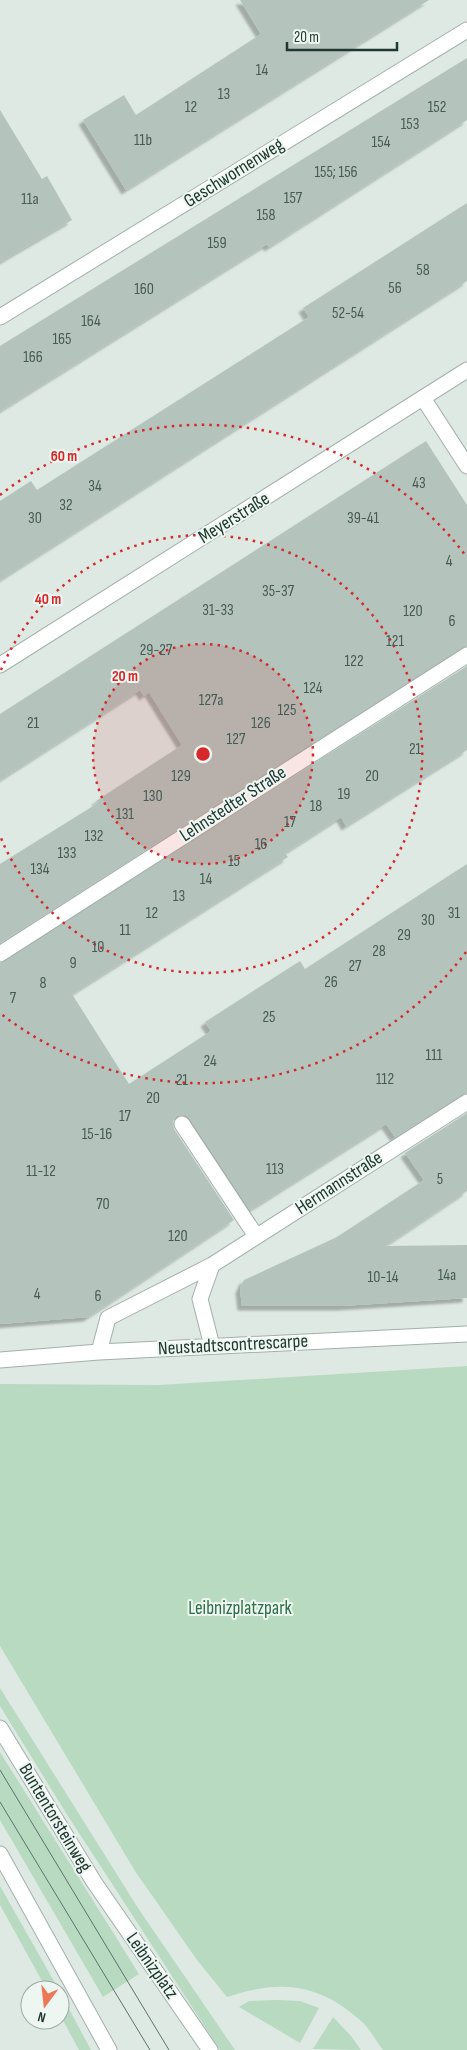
<svg xmlns="http://www.w3.org/2000/svg" width="467" height="2050" viewBox="0 0 467 2050" font-family="'Sofia Sans Condensed',sans-serif">
<style>
.green{fill:#b7dac0}
.building{fill:#b4c4bd;filter:url(#shadow)}
.lines{fill:none;stroke-linecap:round;stroke-linejoin:round}
.minor-casing{stroke:#a1b0ab;stroke-width:17}
.tertiary-casing{stroke:#a1b0ab;stroke-width:17}
.minor{stroke:#fff;stroke-width:15}
.tertiary{stroke:#fff;stroke-width:15}
.tram{stroke:#5a746c;stroke-width:1}
.ring{fill:none;stroke:#d62828;stroke-width:2.5;stroke-dasharray:2.5 5}
.labels{text-anchor:middle;dominant-baseline:central;stroke-width:4;stroke-linejoin:round;paint-order:stroke}
.number-label{font-size:16px;fill:#455b54}
.street-label{font-size:19px;fill:#203831;stroke:#eef6f2}
.park-label{font-size:19px;fill:#2c6e43;stroke:#eef6f2}
.centre{fill:#d62828;stroke:#eef6f2;stroke-width:2.5}
.ring-label{font-size:15px;text-anchor:middle;font-weight:bold;fill:#d62828;stroke:#eef6f2;stroke-width:4;stroke-linejoin:round;paint-order:stroke}
</style>
<defs>
<filter id="shadow"><feDropShadow dx="-4.5" dy="4.5" stdDeviation="1" flood-color="#0004"/></filter>
</defs>
<rect width="100%" height="100%" fill="#dee9e4"/>
<path class="green" d="M 467,1366 L 467,2050 L 383,2050 C 376,2041 370,2029 362,2022 C 320,1983 280,1979 227,1997 L 197,1960 L 135,1871 L 0,1646 L 0,1384 L 159,1385 Z
M 0,1688 L 138,1908 L 235,2050 L 220,2050 L 66,1813 L 0,1706 Z
M 0,1752 L 139,1974 L 103,1997 L 0,1820 Z
M 0,1886 L 59,1990 L 47,1990 L 0,1905 Z
M 60,1992 L 91,2050 L 79,2050 L 60,2015 Z
M 278,2000 L 300,2001 L 319,2008 L 300,2043 L 239,2007 L 249,2001 Z
M 333,2017 L 351,2036 L 361,2050 L 313,2049 Z"/>
<path class="building" d="M 240,0 L 429,0 L 126,190 L 83,120 L 124,95 L 136,115 L 261,34 Z
M 467,58 L 467,120 L 269,247 L 267,244 L 0,411 L 0,346 Z
M 0,110 L 42,179 L 47,176 L 72,220 L 0,262 Z
M 467,203 L 467,281 L 0,580 L 0,501 L 31,481 L 37,490 L 309,317 L 303,308 Z
M 426,441 L 467,505 L 467,646 L 0,943 L 0,864 L 98,803 L 96,801 L 182,745 L 149,692 L 144,696 L 140,690 L 0,780 L 0,714 Z
M 467,666 L 467,750 L 346,826 L 341,817 L 285,853 L 288,857 L 72,994 L 129,1084 L 211,1031 L 205,1022 L 300,961 L 305,969 L 467,864 L 467,1093 L 395,1137 L 386,1124 L 250,1210 L 190,1119 L 186,1115 L 177,1116 L 173,1120 L 174,1129 L 234,1220 L 88,1317 L 0,1324 L 0,963 Z
M 467,1113 L 467,1191 L 385,1246 L 467,1245 L 467,1298 L 341,1306 L 242,1306 L 240,1289 L 244,1280 L 337,1237 L 424,1180 L 405,1153 Z"/>
<g class="lines">
<g class="minor-casing">
<path id="minor" d="M 0,317 L 467,30
M 423,398 L 467,466
M 0,954 L 467,655
M 182,1124 L 256,1236
M 212,1346 L 200,1299 L 212,1265 L 467,1102
M 99,1352 L 108,1318 L 212,1265
M 0,1360 L 99,1352 L 467,1334"/>
</g>
<g class="tertiary-casing">
<path id="tertiary" d="M 0,665 L 467,370
M 0,1728 L 94,1882 L 210,2050
M 0,1854 L 109,2050"/>
</g>
<use href="#minor" class="minor"/>
<use href="#tertiary" class="tertiary"/>
<path class="tram" d="M 0,1770 L 169,2050
M 0,1802 L 150,2050"/>
</g>
<circle cx="203" cy="754" r="110" fill="#d62828" fill-opacity=".12"/>
<g class="ring">
<circle cx="203" cy="754" r="110"/>
<path d="M1 670A219 219 0 1 1 1 838"/>
<path d="M466 952A329 329 0 0 1 0 1013M0 495A329 329 0 0 1 466 556"/>
</g>
<g class="labels">
<g class="number-label">
<text x="262" y="70">14</text>
<text x="224" y="94">13</text>
<text x="191" y="107">12</text>
<text x="437" y="107">152</text>
<text x="410" y="124">153</text>
<text x="143" y="140">11b</text>
<text x="381" y="142">154</text>
<text x="336" y="172">155; 156</text>
<text x="293" y="198">157</text>
<text x="30" y="199">11a</text>
<text x="266" y="215">158</text>
<text x="217" y="243">159</text>
<text x="423" y="270">58</text>
<text x="395" y="288">56</text>
<text x="144" y="289">160</text>
<text x="348" y="313">52-54</text>
<text x="91" y="321">164</text>
<text x="62" y="339">165</text>
<text x="33" y="357">166</text>
<text x="419" y="483">43</text>
<text x="95" y="486">34</text>
<text x="66" y="505">32</text>
<text x="35" y="518">30</text>
<text x="363" y="518">39-41</text>
<text x="449" y="561">4</text>
<text x="278" y="591">35-37</text>
<text x="218" y="610">31-33</text>
<text x="413" y="611">120</text>
<text x="452" y="621">6</text>
<text x="395" y="641">121</text>
<text x="156" y="650">29-27</text>
<text x="354" y="661">122</text>
<text x="313" y="688">124</text>
<text x="211" y="700">127a</text>
<text x="287" y="710">125</text>
<text x="33" y="723">21</text>
<text x="261" y="723">126</text>
<text x="236" y="739">127</text>
<text x="415" y="749">21</text>
<text x="181" y="776">129</text>
<text x="372" y="776">20</text>
<text x="344" y="794">19</text>
<text x="153" y="796">130</text>
<text x="316" y="806">18</text>
<text x="125" y="814">131</text>
<text x="290" y="822">17</text>
<text x="94" y="836">132</text>
<text x="261" y="844">16</text>
<text x="67" y="853">133</text>
<text x="234" y="861">15</text>
<text x="40" y="869">134</text>
<text x="206" y="879">14</text>
<text x="179" y="896">13</text>
<text x="152" y="913">12</text>
<text x="454" y="913">31</text>
<text x="428" y="920">30</text>
<text x="125" y="930">11</text>
<text x="404" y="935">29</text>
<text x="98" y="947">10</text>
<text x="379" y="951">28</text>
<text x="73" y="963">9</text>
<text x="355" y="966">27</text>
<text x="331" y="982">26</text>
<text x="43" y="983">8</text>
<text x="13" y="998">7</text>
<text x="269" y="1017">25</text>
<text x="434" y="1055">111</text>
<text x="210" y="1061">24</text>
<text x="385" y="1079">112</text>
<text x="182" y="1080">21</text>
<text x="153" y="1098">20</text>
<text x="125" y="1116">17</text>
<text x="97" y="1134">15-16</text>
<text x="275" y="1169">113</text>
<text x="41" y="1171">11-12</text>
<text x="440" y="1179">5</text>
<text x="103" y="1204">70</text>
<text x="178" y="1236">120</text>
<text x="447" y="1275">14a</text>
<text x="383" y="1277">10-14</text>
<text x="37" y="1294">4</text>
<text x="98" y="1296">6</text>
</g>
<g class="street-label">
<text transform="translate(234 173) rotate(-32)">Geschwornenweg</text>
<text transform="translate(234 518) rotate(-32)">Meyerstraße</text>
<text transform="translate(233 804) rotate(-33)">Lehnstedter Straße</text>
<text transform="translate(339 1183) rotate(-33)">Hermannstraße</text>
<text transform="translate(233 1345) rotate(-3)">Neustadtscontrescarpe</text>
<text transform="translate(55 1818) rotate(59)">Buntentorsteinweg</text>
<text transform="translate(152 1966) rotate(55)">Leibnizplatz</text>
</g>
<g class="park-label">
<text x="240" y="1608">Leibnizplatzpark</text>
</g>
</g>
<circle cx="203" cy="754" r="8" class="centre"/>
<g class="ring-label">
<text x="64" y="461">60 m</text>
<text x="48" y="604">40 m</text>
<text x="125" y="681">20 m</text>
</g>
<g transform="translate(45 2005) rotate(195)"><circle r="24" fill="#eef6f2" stroke="#9caaa5"/>
<path d="M0-4L9 19L0 12L-9 19Z" fill="#ed7858"/>
<text y="-8" font-size="14" font-weight="bold" text-anchor="middle" fill="#203831">N</text>
</g>
<path d="M287 42v8h110v-8" fill="none" stroke="#203831" stroke-width="2.5"/>
<text x="294" y="42" font-size="15" fill="#203831" stroke="#eef6f2" stroke-width="4" paint-order="stroke">20 m</text>
</svg>
